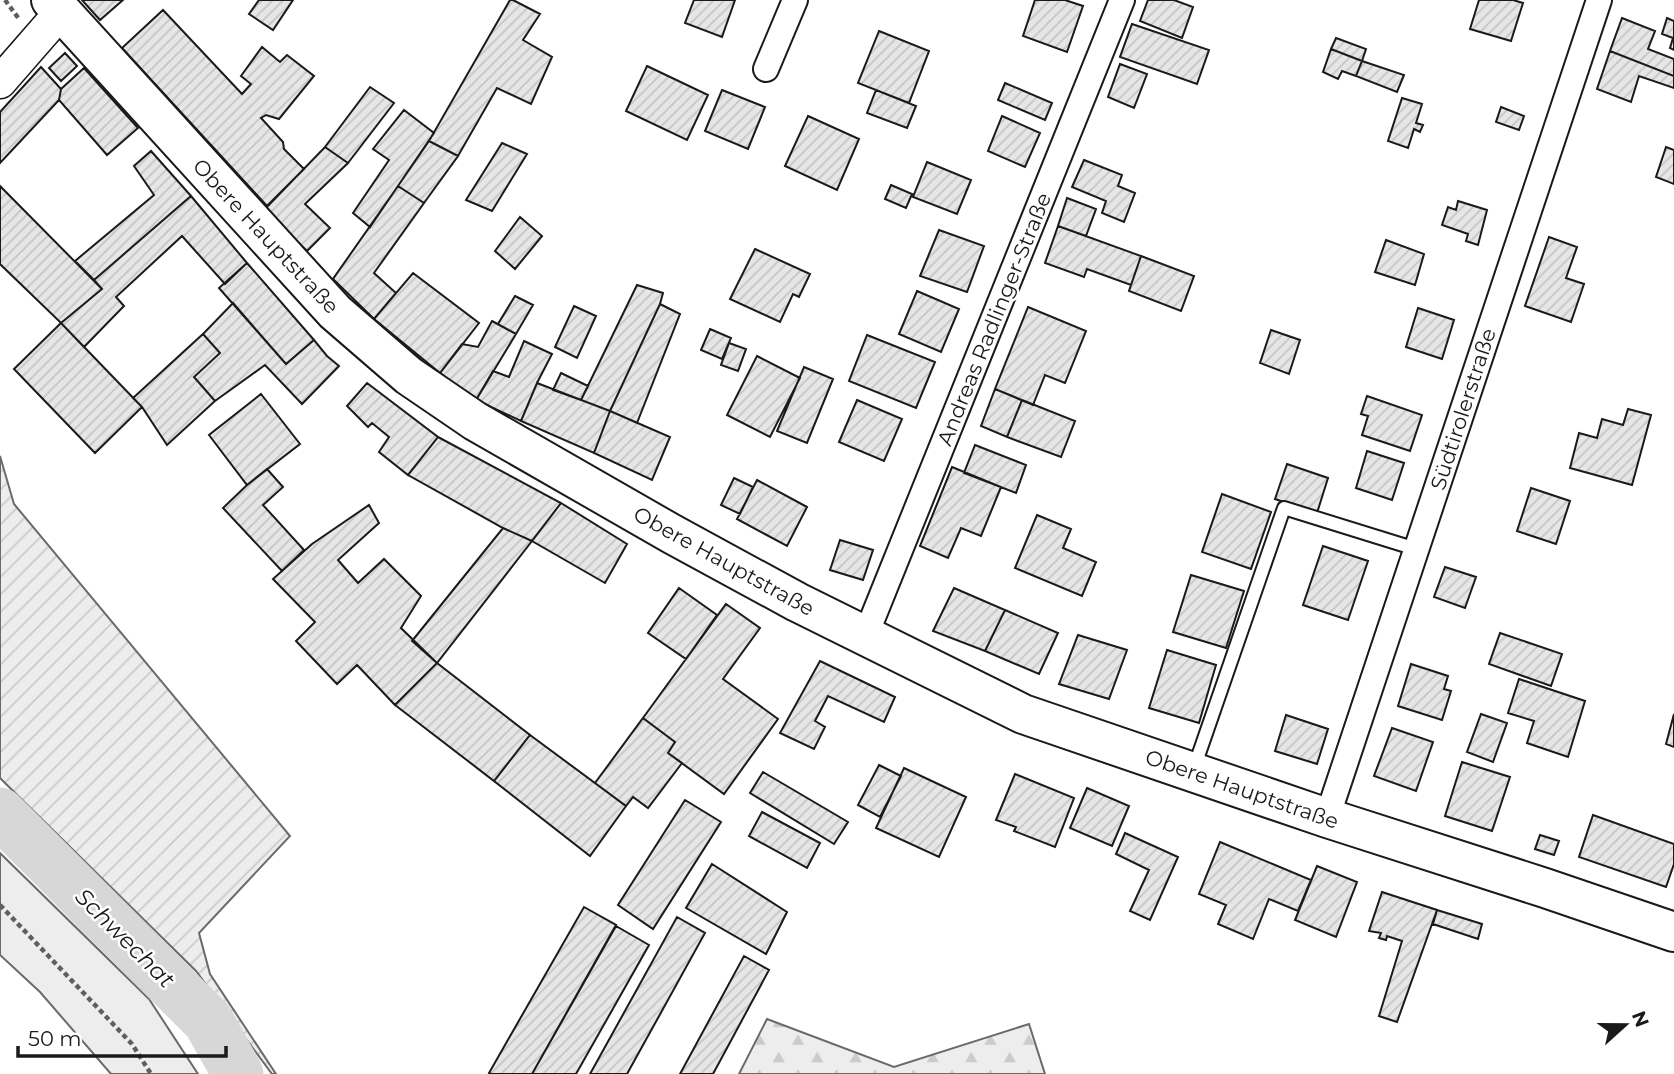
<svg xmlns="http://www.w3.org/2000/svg" width="1674" height="1074" viewBox="0 0 1674 1074" font-family="Montserrat,sans-serif">
<style>
.built{fill:#ededed;stroke:#6a6a6a;stroke-width:2}
.forest{fill:url(#forest-firs);stroke:#6a6a6a;stroke-width:2}
.garden{fill:url(#garden-furrows);stroke:#6a6a6a;stroke-width:2}
.lines{fill:none;stroke-linecap:round;stroke-linejoin:round}
.river{stroke:#d7d7d7;stroke-width:51}
.building{fill:url(#building-hatch);stroke:#1a1a1a;stroke-width:2}
.service-casing{stroke:#1a1a1a;stroke-width:16}
.minor-casing{stroke:#1a1a1a;stroke-width:28}
.tertiary-casing{stroke:#1a1a1a;stroke-width:35}
.primary-casing{stroke:#1a1a1a;stroke-width:42}
.path{stroke:#5f5f5f;stroke-width:4.5;stroke-dasharray:5 3.5;stroke-linecap:butt}
.service{stroke:#fff;stroke-width:12}
.minor{stroke:#fff;stroke-width:24}
.tertiary{stroke:#fff;stroke-width:32}
.primary{stroke:#fff;stroke-width:38}
.labels{text-anchor:middle;dominant-baseline:central;stroke-width:5;stroke-linejoin:round;paint-order:stroke}
.street-label{font-size:21px;fill:#1a1a1a;stroke:#fff}
.water-label{font-size:23px;font-style:italic;fill:#1a1a1a;stroke:#fff}
</style>
<defs>
<pattern id="forest-firs" width="22" height="20" patternUnits="userSpaceOnUse" patternTransform="scale(1.75)"><rect width="22" height="20" fill="#ededed"/><path d="M5 1l3.5 6h-7zM16 11l3.5 6h-7z" fill="#cbcbcb"/></pattern>
<pattern id="garden-furrows" width="10" height="10" patternUnits="userSpaceOnUse" patternTransform="scale(1.75)"><rect width="10" height="10" fill="#ededed"/><path d="M-1 1l2-2M0 10L10 0M9 11l2-2" fill="none" stroke="#cbcbcb"/></pattern>
<pattern id="building-hatch" width="6" height="6" patternUnits="userSpaceOnUse" patternTransform="scale(1.75)"><rect width="6" height="6" fill="#e6e6e6"/><path d="M-1 1l2-2M0 6l6-6M5 7l2-2" fill="none" stroke="#c5c5c5"/></pattern>
</defs>
<rect width="100%" height="100%" fill="#fff"/>
<path class="built" d="M 0,853 L 149,999 L 198,1074 L 111,1074 L 40,992 L 0,955 Z"/>
<path class="forest" d="M 767,1019 L 894,1067 L 1029,1024 L 1045,1074 L 739,1074 Z"/>
<path class="garden" d="M 0,456 L 14,504 L 290,836 L 199,933 L 210,974 L 276,1074 L 272,1074 L 196,971 L 0,778 Z"/>
<g class="lines">
<path class="river" d="M 0,813 L 208,1021 L 238,1074"/>
</g>
<path class="building" d="M 82,0 L 123,0 L 100,20 Z
M 259,0 L 293,0 L 273,30 L 249,14 Z
M 510,0 L 513,0 L 540,14 L 523,40 L 552,57 L 531,104 L 497,88 L 458,156 L 429,141 Z
M 694,0 L 735,0 L 722,37 L 685,23 Z
M 1035,0 L 1065,0 L 1083,6 L 1067,52 L 1023,36 Z
M 1148,0 L 1174,0 L 1193,7 L 1182,38 L 1140,21 Z
M 1479,0 L 1513,0 L 1523,3 L 1511,41 L 1470,29 Z
M 163,10 L 242,94 L 251,84 L 241,76 L 262,47 L 280,62 L 287,55 L 314,76 L 279,119 L 266,115 L 261,118 L 283,142 L 284,149 L 304,169 L 267,206 L 122,48 Z
M 1622,18 L 1655,31 L 1648,49 L 1674,59 L 1674,76 L 1610,51 Z
M 1667,18 L 1674,21 L 1674,50 L 1670,48 L 1673,38 L 1662,34 Z
M 1132,24 L 1209,50 L 1197,84 L 1120,57 Z
M 879,31 L 929,51 L 909,103 L 858,83 Z
M 1336,38 L 1366,49 L 1362,61 L 1331,49 Z
M 1331,49 L 1362,61 L 1356,76 L 1342,71 L 1338,79 L 1323,72 Z
M 1610,51 L 1674,76 L 1674,88 L 1639,76 L 1631,102 L 1597,89 Z
M 65,53 L 77,66 L 61,81 L 49,68 Z
M 1362,61 L 1404,75 L 1397,92 L 1356,76 Z
M 1120,64 L 1147,74 L 1134,108 L 1108,97 Z
M 647,66 L 708,95 L 687,140 L 626,111 Z
M 41,67 L 61,89 L 59,100 L 0,163 L 0,112 Z
M 84,68 L 138,128 L 107,155 L 59,100 L 61,89 Z
M 1005,83 L 1052,103 L 1045,120 L 998,100 Z
M 370,87 L 394,103 L 348,163 L 325,147 Z
M 722,90 L 765,107 L 748,149 L 705,131 Z
M 876,90 L 916,106 L 907,128 L 867,113 Z
M 1402,98 L 1422,104 L 1416,123 L 1423,125 L 1420,132 L 1414,129 L 1408,148 L 1388,141 Z
M 1501,107 L 1524,116 L 1519,130 L 1496,122 Z
M 404,110 L 434,133 L 370,227 L 353,213 L 389,160 L 373,149 Z
M 808,116 L 859,139 L 837,190 L 785,166 Z
M 1002,116 L 1040,133 L 1025,167 L 988,151 Z
M 429,141 L 458,156 L 424,203 L 398,186 Z
M 502,143 L 527,154 L 492,211 L 466,200 Z
M 325,147 L 348,163 L 305,204 L 330,228 L 307,251 L 264,210 Z
M 1666,147 L 1674,150 L 1674,184 L 1656,177 Z
M 151,151 L 191,196 L 94,280 L 75,261 L 154,195 L 134,166 Z
M 1084,160 L 1122,175 L 1118,186 L 1135,193 L 1124,222 L 1102,213 L 1106,201 L 1072,187 Z
M 927,162 L 971,180 L 957,214 L 913,197 Z
M 891,185 L 912,194 L 906,208 L 885,199 Z
M 0,186 L 102,289 L 61,323 L 0,264 Z
M 398,186 L 424,203 L 374,273 L 396,293 L 374,319 L 333,279 Z
M 191,196 L 247,263 L 225,284 L 182,236 L 116,297 L 124,306 L 84,347 L 61,323 L 102,289 L 94,280 Z
M 1067,198 L 1096,209 L 1086,236 L 1058,226 Z
M 1458,201 L 1487,210 L 1478,245 L 1466,241 L 1468,234 L 1442,225 L 1448,207 L 1456,210 Z
M 520,217 L 542,236 L 515,269 L 495,251 Z
M 1058,226 L 1141,256 L 1131,285 L 1087,269 L 1084,277 L 1045,263 Z
M 939,230 L 984,246 L 967,292 L 920,276 Z
M 1549,237 L 1577,247 L 1566,278 L 1584,284 L 1571,322 L 1525,306 Z
M 1386,240 L 1424,254 L 1415,285 L 1375,272 Z
M 755,249 L 810,274 L 799,297 L 793,294 L 780,322 L 730,299 Z
M 1141,256 L 1194,276 L 1181,311 L 1129,291 Z
M 247,263 L 314,340 L 286,364 L 219,288 Z
M 413,273 L 479,323 L 440,373 L 374,319 Z
M 637,285 L 663,293 L 660,304 L 610,411 L 581,400 Z
M 917,291 L 959,309 L 941,352 L 899,334 Z
M 515,296 L 533,305 L 516,334 L 498,324 Z
M 233,303 L 286,364 L 314,340 L 327,356 L 339,366 L 302,404 L 265,365 L 215,401 L 194,377 L 220,353 L 203,334 Z
M 660,304 L 680,314 L 637,423 L 610,411 Z
M 574,306 L 596,316 L 577,358 L 555,347 Z
M 1028,307 L 1086,331 L 1065,383 L 1045,375 L 1033,405 L 995,389 Z
M 1418,308 L 1454,320 L 1442,359 L 1406,347 Z
M 492,321 L 516,334 L 476,400 L 440,373 L 462,344 L 478,347 Z
M 61,323 L 142,407 L 95,453 L 14,369 Z
M 710,329 L 731,338 L 722,359 L 701,350 Z
M 1271,330 L 1300,340 L 1289,374 L 1260,363 Z
M 203,334 L 220,353 L 194,377 L 215,401 L 167,445 L 142,407 L 133,398 Z
M 867,335 L 935,362 L 916,408 L 849,381 Z
M 524,341 L 552,354 L 537,383 L 521,421 L 476,400 L 493,371 L 509,377 Z
M 729,343 L 746,349 L 738,371 L 721,365 Z
M 757,356 L 800,378 L 770,437 L 727,415 Z
M 804,367 L 833,379 L 807,443 L 777,431 Z
M 561,373 L 588,386 L 581,400 L 553,390 Z
M 367,383 L 438,437 L 408,475 L 379,452 L 389,437 L 372,423 L 368,427 L 347,406 Z
M 537,383 L 610,411 L 594,453 L 521,421 Z
M 995,389 L 1022,400 L 1007,437 L 981,426 Z
M 261,394 L 300,444 L 247,485 L 209,435 Z
M 1367,396 L 1422,415 L 1410,451 L 1362,435 L 1368,416 L 1361,414 Z
M 857,400 L 902,419 L 884,461 L 839,442 Z
M 1022,400 L 1075,421 L 1061,457 L 1007,437 Z
M 1628,409 L 1651,415 L 1632,485 L 1570,468 L 1579,433 L 1597,438 L 1602,419 L 1623,425 Z
M 610,411 L 670,437 L 652,480 L 594,453 Z
M 438,437 L 561,503 L 532,541 L 503,528 L 408,475 Z
M 975,445 L 1026,465 L 1016,493 L 964,473 Z
M 1367,451 L 1404,463 L 1392,500 L 1356,488 Z
M 1287,464 L 1328,478 L 1317,513 L 1275,499 Z
M 952,467 L 1001,487 L 981,536 L 961,528 L 948,558 L 920,546 Z
M 267,469 L 283,487 L 263,505 L 304,550 L 282,571 L 223,508 L 247,485 Z
M 734,478 L 753,487 L 740,514 L 721,505 Z
M 757,480 L 807,507 L 787,546 L 737,519 Z
M 1531,488 L 1570,501 L 1556,544 L 1517,531 Z
M 1222,494 L 1271,512 L 1251,569 L 1202,552 Z
M 561,503 L 627,544 L 605,583 L 532,541 Z
M 369,505 L 379,523 L 338,560 L 358,583 L 384,559 L 421,596 L 401,628 L 437,663 L 395,705 L 357,665 L 337,684 L 296,641 L 315,622 L 273,579 L 312,544 Z
M 1037,515 L 1071,529 L 1063,548 L 1096,562 L 1082,596 L 1015,568 Z
M 503,528 L 532,541 L 437,663 L 412,641 Z
M 840,540 L 873,550 L 863,580 L 830,570 Z
M 1323,546 L 1368,561 L 1348,620 L 1303,605 Z
M 1445,567 L 1476,577 L 1465,608 L 1434,597 Z
M 1191,575 L 1244,591 L 1226,648 L 1173,632 Z
M 679,588 L 717,615 L 686,659 L 648,633 Z
M 954,588 L 1005,610 L 985,651 L 933,631 Z
M 726,604 L 760,628 L 723,679 L 778,719 L 724,794 L 668,753 L 675,742 L 643,718 Z
M 1005,610 L 1058,633 L 1039,674 L 985,651 Z
M 1500,633 L 1562,654 L 1551,686 L 1489,664 Z
M 1078,635 L 1127,650 L 1109,699 L 1059,684 Z
M 1167,650 L 1216,665 L 1199,723 L 1149,708 Z
M 820,661 L 895,697 L 884,722 L 828,696 L 815,721 L 825,727 L 814,749 L 780,733 Z
M 437,663 L 530,735 L 494,781 L 395,705 Z
M 1411,664 L 1448,676 L 1444,689 L 1451,691 L 1442,720 L 1398,706 Z
M 1519,679 L 1585,701 L 1568,757 L 1527,743 L 1534,721 L 1508,713 Z
M 1481,714 L 1507,723 L 1493,762 L 1467,752 Z
M 1674,714 L 1674,747 L 1666,744 Z
M 1286,715 L 1328,729 L 1317,764 L 1275,751 Z
M 643,718 L 675,742 L 668,753 L 682,763 L 648,808 L 633,797 L 626,806 L 595,783 Z
M 1392,728 L 1433,742 L 1416,791 L 1374,776 Z
M 530,735 L 626,806 L 590,856 L 494,781 Z
M 1462,762 L 1510,777 L 1492,831 L 1445,816 Z
M 879,765 L 901,776 L 880,817 L 858,805 Z
M 904,768 L 966,797 L 939,857 L 876,828 Z
M 763,772 L 848,822 L 834,844 L 750,793 Z
M 1015,774 L 1074,798 L 1055,847 L 1014,831 L 1016,827 L 996,820 Z
M 1087,788 L 1129,806 L 1112,846 L 1070,828 Z
M 685,800 L 721,822 L 653,929 L 618,905 Z
M 762,812 L 820,843 L 807,868 L 749,836 Z
M 1593,815 L 1674,844 L 1674,864 L 1666,887 L 1579,857 Z
M 1125,833 L 1178,857 L 1150,920 L 1130,911 L 1149,870 L 1116,854 Z
M 1540,835 L 1559,841 L 1554,855 L 1535,849 Z
M 1220,842 L 1311,880 L 1298,911 L 1269,899 L 1253,939 L 1218,924 L 1226,905 L 1199,894 Z
M 712,864 L 787,912 L 766,954 L 686,908 Z
M 1317,866 L 1357,882 L 1336,937 L 1295,920 Z
M 1382,892 L 1437,910 L 1397,1022 L 1379,1016 L 1402,941 L 1387,936 L 1386,940 L 1379,938 L 1381,933 L 1369,931 Z
M 584,907 L 616,925 L 532,1074 L 491,1074 L 489,1073 Z
M 1437,910 L 1482,924 L 1478,939 L 1433,924 Z
M 677,917 L 705,933 L 627,1074 L 590,1074 Z
M 616,926 L 649,945 L 576,1074 L 532,1074 Z
M 744,956 L 769,970 L 713,1074 L 680,1074 Z"/>
<g class="lines">
<g class="service-casing">
<path id="service" d="M 1194,768 L 1284,508 L 1416,549"/>
</g>
<g class="minor-casing">
<path id="minor" d="M 766,69 L 795,0
M 865,637 L 1122,0
M 1327,818 L 1599,0"/>
</g>
<g class="tertiary-casing">
<path id="tertiary" d="M 0,82 L 61,12"/>
</g>
<g class="primary-casing">
<path id="primary" d="M 51,0 L 335,312 L 409,376 L 475,421 L 672,534 L 797,602 L 1023,714 L 1327,818 L 1545,888 L 1674,932"/>
</g>
<path class="path" d="M 5,0 L 19,19
M 0,905 L 132,1044 L 151,1074"/>
<use href="#service" class="service"/>
<use href="#minor" class="minor"/>
<use href="#tertiary" class="tertiary"/>
<use href="#primary" class="primary"/>
</g>
<g class="labels">
<g class="street-label">
<text transform="translate(266 236) rotate(47)">Obere Hauptstraße</text>
<text transform="translate(994 319) rotate(-68)">Andreas Radlinger-Straße</text>
<text transform="translate(1463 409) rotate(-72)">Südtirolerstraße</text>
<text transform="translate(724 561) rotate(29)">Obere Hauptstraße</text>
<text transform="translate(1242 789) rotate(19)">Obere Hauptstraße</text>
</g>
<g class="water-label">
<text transform="translate(125 938) rotate(45)">Schwechat</text>
</g>
</g>
<g transform="translate(1625 1025) rotate(69)" stroke="#ffffff" stroke-width="5" paint-order="stroke">
<path d="M0-5L12 26L0 18L-12 26Z" fill="#1a1a1a"/>
<text y="-10" font-size="19" font-weight="bold" text-anchor="middle" fill="#1a1a1a">N</text>
</g>
<path d="M18 1046v10h208v-10" fill="none" stroke="#1a1a1a" stroke-width="3.5"/>
<text x="28" y="1046" font-size="21" fill="#1a1a1a" stroke="#ffffff" stroke-width="5" paint-order="stroke">50 m</text>
</svg>
